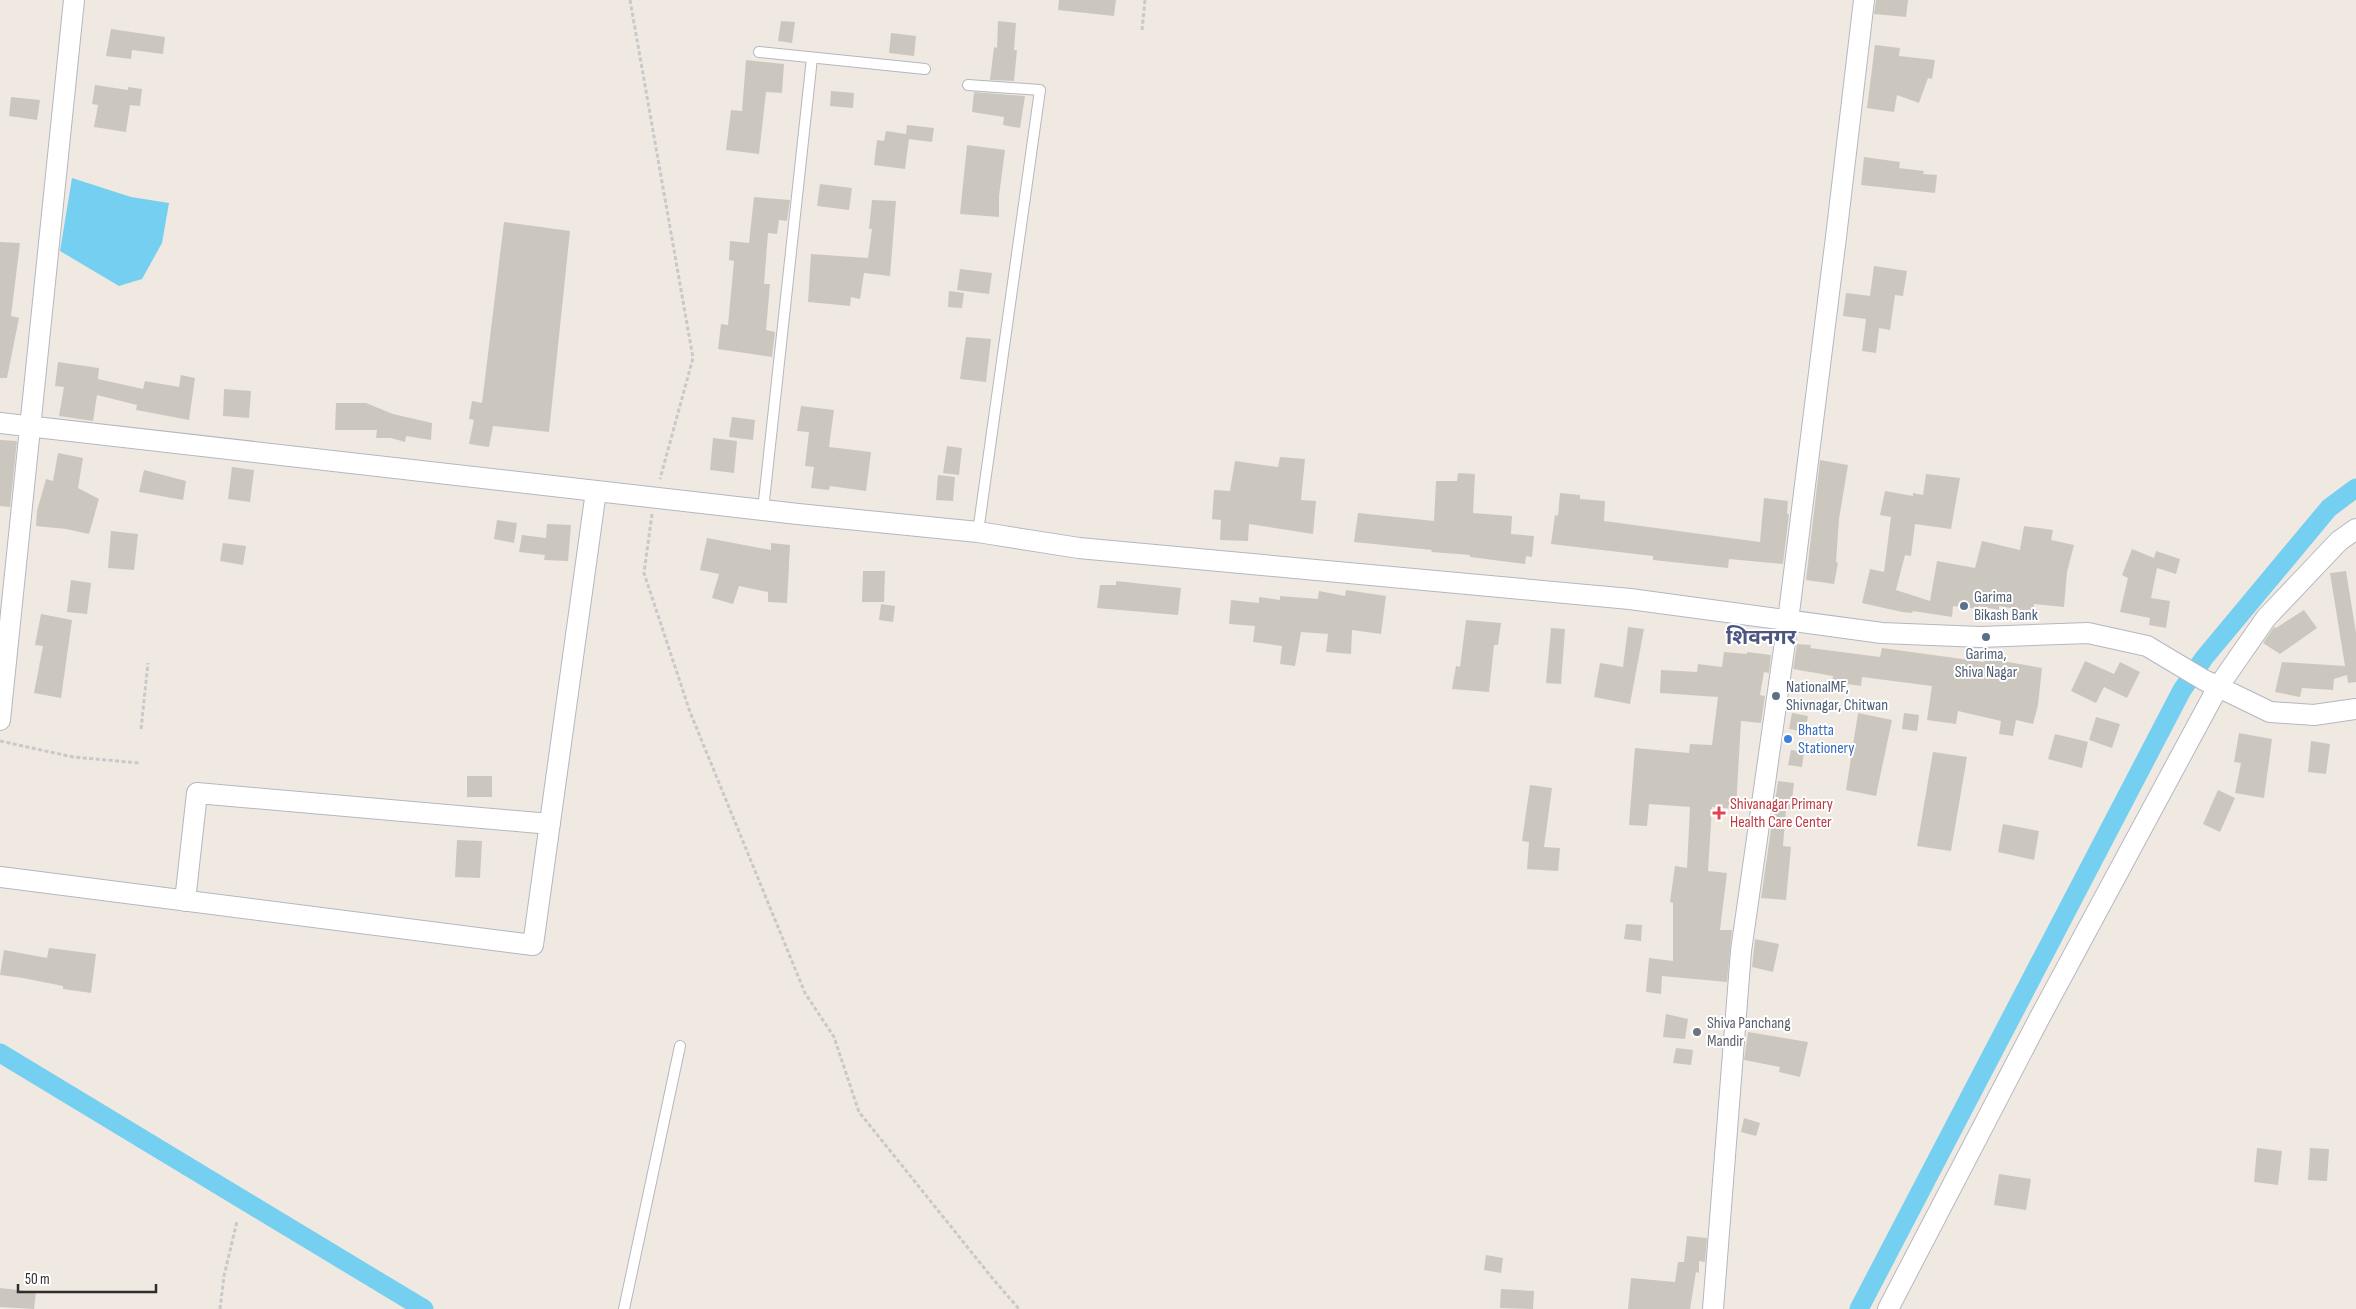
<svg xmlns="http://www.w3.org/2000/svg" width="2356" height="1309" viewBox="0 0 2356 1309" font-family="'Sofia Sans Condensed','Noto Sans Devanagari',sans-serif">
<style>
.water{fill:#75cff0}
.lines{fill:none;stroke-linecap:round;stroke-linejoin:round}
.canal{stroke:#75cff0;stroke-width:19}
.building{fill:#cbc7bf}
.service-casing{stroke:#b4b7c1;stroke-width:12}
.minor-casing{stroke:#b4b7c1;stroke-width:22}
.path{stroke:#c9c9c9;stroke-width:3;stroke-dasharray:4 2.5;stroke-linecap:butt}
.service{stroke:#fff;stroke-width:10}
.minor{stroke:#fff;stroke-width:20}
.service-dot{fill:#5c6f8a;stroke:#fff;stroke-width:2}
.shop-dot{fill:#3f7fe0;stroke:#fff;stroke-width:2}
.health-dot{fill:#e0444e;stroke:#fff;stroke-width:2}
.worship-dot{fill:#6b7280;stroke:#fff;stroke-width:2}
.labels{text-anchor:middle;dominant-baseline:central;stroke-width:4;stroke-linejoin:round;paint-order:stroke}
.service-label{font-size:16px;fill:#4e5e75;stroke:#fff;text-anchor:start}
.shop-label{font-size:16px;fill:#366cbe;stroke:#fff;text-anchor:start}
.health-label{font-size:16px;fill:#be3a42;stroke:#fff;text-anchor:start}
.worship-label{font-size:16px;fill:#5b616d;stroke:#fff;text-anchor:start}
.district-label{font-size:21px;font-weight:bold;fill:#4d5680;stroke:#fff}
</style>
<rect width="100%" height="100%" fill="#efe9e1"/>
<path class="water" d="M 72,178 L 131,197 L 169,203 L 162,243 L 142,279 L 119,286 L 60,251 Z"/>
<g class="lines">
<path class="canal" d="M 0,1053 L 424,1309
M 1859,1309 L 2182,690 L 2204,658 L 2329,508 L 2356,488"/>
</g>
<path class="building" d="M 1059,0 L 1116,0 L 1114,16 L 1058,10 Z
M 1876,0 L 1908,0 L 1906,17 L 1874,14 Z
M 781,21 L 795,22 L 792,43 L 778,41 Z
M 998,21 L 1016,23 L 1014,50 L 1017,50 L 1014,81 L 990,80 L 994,47 L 997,48 Z
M 111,29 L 165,37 L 163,54 L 132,50 L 131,59 L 106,56 Z
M 891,33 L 916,36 L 914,56 L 889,53 Z
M 1875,45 L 1900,48 L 1899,56 L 1935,60 L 1932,79 L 1928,78 L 1919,103 L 1897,95 L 1894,112 L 1867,108 Z
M 746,60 L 784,64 L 782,93 L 766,92 L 759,154 L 726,150 L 731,110 L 742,111 Z
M 95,85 L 128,90 L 128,87 L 142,89 L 140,106 L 130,105 L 126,132 L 94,127 L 98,105 L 92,104 Z
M 831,91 L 854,93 L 853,108 L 830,106 Z
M 974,92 L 1025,96 L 1020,128 L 1003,125 L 1004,117 L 972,112 Z
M 11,97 L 40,100 L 37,120 L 9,116 Z
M 907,125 L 934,128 L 932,142 L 909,139 L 905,169 L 874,165 L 877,140 L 884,141 L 886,131 L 906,134 Z
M 967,145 L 1005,150 L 999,196 L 999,217 L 960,214 Z
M 1864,157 L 1900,162 L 1899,168 L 1924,171 L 1923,174 L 1937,175 L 1935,193 L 1861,185 Z
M 820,184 L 852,188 L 849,210 L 817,206 Z
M 754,197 L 790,200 L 787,221 L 779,220 L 777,234 L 768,233 L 764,284 L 770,284 L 766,330 L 775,332 L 772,357 L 718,349 L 721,324 L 728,325 L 734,261 L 729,260 L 730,241 L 749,243 Z
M 872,200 L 896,201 L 890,276 L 864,273 L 860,299 L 851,297 L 850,306 L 808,302 L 811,254 L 868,258 L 872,229 L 869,229 Z
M 504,222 L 570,231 L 549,432 L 493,426 L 489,447 L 469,444 L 474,420 L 469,419 L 472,401 L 482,403 Z
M 0,242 L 20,243 L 11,316 L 19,318 L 7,378 L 0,378 Z
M 1874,266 L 1907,271 L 1903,296 L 1895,295 L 1890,330 L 1879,328 L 1876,353 L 1862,351 L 1866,319 L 1843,316 L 1846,293 L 1870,296 Z
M 960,269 L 992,273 L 989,294 L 957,290 Z
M 949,291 L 964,293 L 962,308 L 948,307 Z
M 966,337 L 991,339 L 986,382 L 960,379 Z
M 58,362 L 99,368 L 98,379 L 143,389 L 145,381 L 179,387 L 181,375 L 195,378 L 189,420 L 136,410 L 137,405 L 97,395 L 93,421 L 59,416 L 64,387 L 55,386 Z
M 224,389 L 251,391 L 249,418 L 223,416 Z
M 336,403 L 366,403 L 393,414 L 432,423 L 431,440 L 406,436 L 405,442 L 391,438 L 376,438 L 377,430 L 335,430 Z
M 801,406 L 834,410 L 829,447 L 871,452 L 866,491 L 830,486 L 829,490 L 811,488 L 814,467 L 805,466 L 809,432 L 797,431 Z
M 732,417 L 755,420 L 753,440 L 729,437 Z
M 713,438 L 737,441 L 734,473 L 710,470 Z
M 0,440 L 17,441 L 10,507 L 0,506 Z
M 947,446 L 962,448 L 959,475 L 943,473 Z
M 58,453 L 83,458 L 78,488 L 99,499 L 89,534 L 66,529 L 36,526 L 37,511 L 46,479 L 53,481 Z
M 1280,457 L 1305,459 L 1301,500 L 1316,501 L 1313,534 L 1249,524 L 1248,541 L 1220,540 L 1221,520 L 1212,519 L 1214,490 L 1230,491 L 1235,461 L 1278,467 Z
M 1820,460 L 1848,465 L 1839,519 L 1836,562 L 1838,563 L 1834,584 L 1806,580 Z
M 232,467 L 254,470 L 250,502 L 228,499 Z
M 144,470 L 186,481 L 183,500 L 139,492 Z
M 1458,473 L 1475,474 L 1473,513 L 1512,516 L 1511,534 L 1534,536 L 1532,557 L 1526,556 L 1525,564 L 1470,557 L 1470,555 L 1431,552 L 1432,550 L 1354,542 L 1358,513 L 1434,521 L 1436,481 L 1457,481 Z
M 1926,474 L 1960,478 L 1951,529 L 1915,524 L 1911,556 L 1905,555 L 1896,590 L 1930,601 L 1937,561 L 1975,568 L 1982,541 L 2020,550 L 2024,526 L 2053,530 L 2051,540 L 2074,545 L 2067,572 L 2064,607 L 2034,604 L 2033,612 L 1999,606 L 1999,610 L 1979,606 L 1978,609 L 1953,606 L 1952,617 L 1913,611 L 1912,613 L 1902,612 L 1862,603 L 1870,569 L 1884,572 L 1891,517 L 1880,515 L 1885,491 L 1913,496 L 1913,493 L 1923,495 Z
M 938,475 L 955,477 L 953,501 L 936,500 Z
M 1560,493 L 1580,495 L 1580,499 L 1605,501 L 1604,521 L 1760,542 L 1764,498 L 1788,501 L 1787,514 L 1789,514 L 1783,564 L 1729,559 L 1728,568 L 1653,560 L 1653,556 L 1551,544 L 1555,515 L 1558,516 Z
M 497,520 L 517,523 L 514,543 L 494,539 Z
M 547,524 L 571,525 L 568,561 L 544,560 L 545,555 L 519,552 L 522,535 L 546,538 Z
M 111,531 L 138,534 L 134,570 L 108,568 Z
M 707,538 L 771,550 L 771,543 L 790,545 L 787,603 L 768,602 L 768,592 L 739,586 L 733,604 L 712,598 L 719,574 L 700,570 Z
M 223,543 L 246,546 L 243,565 L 220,561 Z
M 2132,549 L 2154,558 L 2156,551 L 2180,559 L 2176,574 L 2157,568 L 2151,598 L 2170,601 L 2166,628 L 2149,625 L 2150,618 L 2120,612 L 2128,578 L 2122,575 Z
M 863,571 L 885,571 L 884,602 L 862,602 Z
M 2346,571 L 2356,633 L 2356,682 L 2348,683 L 2347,675 L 2334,679 L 2333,690 L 2302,688 L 2300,697 L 2275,692 L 2282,662 L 2345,666 L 2330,573 Z
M 71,580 L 91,583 L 87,614 L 67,612 Z
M 1116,581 L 1181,588 L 1178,615 L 1097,608 L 1100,585 L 1116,585 Z
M 1346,590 L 1386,596 L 1381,634 L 1352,630 L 1351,654 L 1326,652 L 1328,634 L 1301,632 L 1295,666 L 1280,664 L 1282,646 L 1253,642 L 1255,626 L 1229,624 L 1231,600 L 1259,603 L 1259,597 L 1280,600 L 1280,596 L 1318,599 L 1319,591 L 1345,596 Z
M 881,604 L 895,606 L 893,622 L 879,620 Z
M 2304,610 L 2317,628 L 2280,654 L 2263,643 L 2274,627 L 2276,628 Z
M 41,614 L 72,620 L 61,698 L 34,693 L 43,646 L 35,645 Z
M 1466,620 L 1501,623 L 1498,645 L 1494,645 L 1489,692 L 1452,689 L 1456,666 L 1460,667 Z
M 1628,627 L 1644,629 L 1630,704 L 1594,697 L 1600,663 L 1623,667 Z
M 1551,628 L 1565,629 L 1561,684 L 1546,683 Z
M 1797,644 L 1811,645 L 1810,648 L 1880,657 L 1882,648 L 1984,662 L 1984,658 L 2042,668 L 2038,705 L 2033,724 L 2016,720 L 2013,736 L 1999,734 L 2001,721 L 1958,711 L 1956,724 L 1927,720 L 1932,686 L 1862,677 L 1861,686 L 1832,682 L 1833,676 L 1793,669 Z
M 1724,652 L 1747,654 L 1747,652 L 1771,655 L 1769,673 L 1764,672 L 1760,695 L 1765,696 L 1761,723 L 1741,721 L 1736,809 L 1712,807 L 1708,871 L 1727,873 L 1720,930 L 1732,930 L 1727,982 L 1662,976 L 1661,994 L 1646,992 L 1649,958 L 1673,961 L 1673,903 L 1670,902 L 1675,866 L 1687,868 L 1690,807 L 1649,804 L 1647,826 L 1629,825 L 1635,748 L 1689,753 L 1690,744 L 1712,745 L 1718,697 L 1660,693 L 1661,670 L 1697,672 L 1698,664 L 1722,667 Z
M 2085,661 L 2114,674 L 2120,662 L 2140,672 L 2127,698 L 2104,687 L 2096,703 L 2071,691 Z
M 1792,713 L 1808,716 L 1805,732 L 1789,729 Z
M 1858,713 L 1892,720 L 1876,796 L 1846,790 Z
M 1904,713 L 1919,715 L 1917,731 L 1902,729 Z
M 2096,717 L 2120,724 L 2112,748 L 2089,740 Z
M 2239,733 L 2272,739 L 2264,798 L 2235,793 L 2241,763 L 2234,762 Z
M 2055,734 L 2088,742 L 2082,768 L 2048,759 Z
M 2311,741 L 2330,744 L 2326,774 L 2308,772 Z
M 1791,750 L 1804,752 L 1802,767 L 1788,765 Z
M 1933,752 L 1967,757 L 1951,851 L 1917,846 Z
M 467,776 L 492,776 L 492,797 L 467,797 Z
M 1778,781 L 1794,783 L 1791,809 L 1786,809 L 1783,846 L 1791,847 L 1786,900 L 1761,898 Z
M 1530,785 L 1552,788 L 1544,847 L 1560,848 L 1558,871 L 1527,869 L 1529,842 L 1522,841 Z
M 2218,790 L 2235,798 L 2220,832 L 2203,824 Z
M 2003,824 L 2039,831 L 2034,860 L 1998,852 Z
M 457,840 L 482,841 L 480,878 L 455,877 Z
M 1626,924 L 1642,925 L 1641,941 L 1624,939 Z
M 1755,939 L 1779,944 L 1773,972 L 1752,967 Z
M 49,948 L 96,954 L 91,993 L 63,989 L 63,986 L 23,978 L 0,975 L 4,950 L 47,958 Z
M 1666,1014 L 1688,1019 L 1685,1039 L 1663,1037 Z
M 1748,1032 L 1808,1042 L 1800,1077 L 1779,1072 L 1780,1067 L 1744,1060 Z
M 1676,1048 L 1693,1050 L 1691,1065 L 1673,1063 Z
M 1744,1118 L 1760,1123 L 1756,1136 L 1741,1132 Z
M 2257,1148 L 2282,1151 L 2278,1185 L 2254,1182 Z
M 2310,1148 L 2329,1149 L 2327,1181 L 2308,1180 Z
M 1999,1174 L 2031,1179 L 2026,1210 L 1994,1205 Z
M 1687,1236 L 1707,1238 L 1705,1262 L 1699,1261 L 1699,1273 L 1696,1272 L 1690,1309 L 1628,1309 L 1631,1278 L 1675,1282 L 1678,1262 L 1684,1262 Z
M 1486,1255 L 1503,1258 L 1501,1273 L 1484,1270 Z
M 0,1288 L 36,1292 L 34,1309 L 0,1307 Z
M 1501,1289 L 1534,1291 L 1533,1309 L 1500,1308 Z"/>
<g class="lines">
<g class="service-casing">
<path id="service" d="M 759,52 L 925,69
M 968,85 L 1040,90 L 978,532
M 763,510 L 812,58
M 624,1309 L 680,1046"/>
</g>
<g class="minor-casing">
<path id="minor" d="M 0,423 L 798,514 L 978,532 L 1079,548 L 1630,599 L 1882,633 L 1981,637 L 2088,633 L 2147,646 L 2204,680 L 2270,712 L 2314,715 L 2356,709
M 0,720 L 74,0
M 0,877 L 533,945 L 596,491
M 185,901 L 197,793 L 550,824
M 1713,1309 L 1741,951 L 1788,621 L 1836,237 L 1864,0
M 1888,1309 L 2040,1017 L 2218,687 L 2266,618 L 2339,541 L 2356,529"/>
</g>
<path class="path" d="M 630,0 L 693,358 L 660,479
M 1142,30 L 1145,0
M 652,514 L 644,573 L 690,712 L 805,993 L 834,1037 L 859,1112 L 993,1279 L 1019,1309
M 141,729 L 148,663
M 0,741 L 73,757 L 139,763
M 220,1309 L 224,1276 L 237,1221"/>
<use href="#service" class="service"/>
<use href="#minor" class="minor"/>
</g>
<g class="service-dot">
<circle cx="1964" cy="606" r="5"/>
<circle cx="1986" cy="637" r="5"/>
<circle cx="1776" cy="696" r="5"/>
</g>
<circle class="shop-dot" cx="1788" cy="739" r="5"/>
<path class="health-dot" d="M1716.5 805.5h5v5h5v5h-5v5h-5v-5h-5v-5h5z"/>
<circle class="worship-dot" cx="1697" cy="1032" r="5"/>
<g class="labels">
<g class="service-label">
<text x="1974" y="597">Garima<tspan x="1974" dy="18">Bikash Bank</tspan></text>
<text x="1986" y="654" text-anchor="middle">Garima,<tspan x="1986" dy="18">Shiva Nagar</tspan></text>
<text x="1786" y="687">NationalMF,<tspan x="1786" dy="18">Shivnagar, Chitwan</tspan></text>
</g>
<g class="shop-label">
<text x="1798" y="730">Bhatta<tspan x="1798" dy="18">Stationery</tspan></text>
</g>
<g class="health-label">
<text x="1730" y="804">Shivanagar Primary<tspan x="1730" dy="18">Health Care Center</tspan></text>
</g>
<g class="worship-label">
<text x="1707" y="1023">Shiva Panchang<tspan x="1707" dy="18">Mandir</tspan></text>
</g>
<g class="district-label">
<text x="1761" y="637">शिवनगर</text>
</g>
</g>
<path d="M18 1284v8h138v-8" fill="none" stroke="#2e2e2e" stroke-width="2.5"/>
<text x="25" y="1284" font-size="15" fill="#2e2e2e" stroke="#ffffff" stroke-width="4" paint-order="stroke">50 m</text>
</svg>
